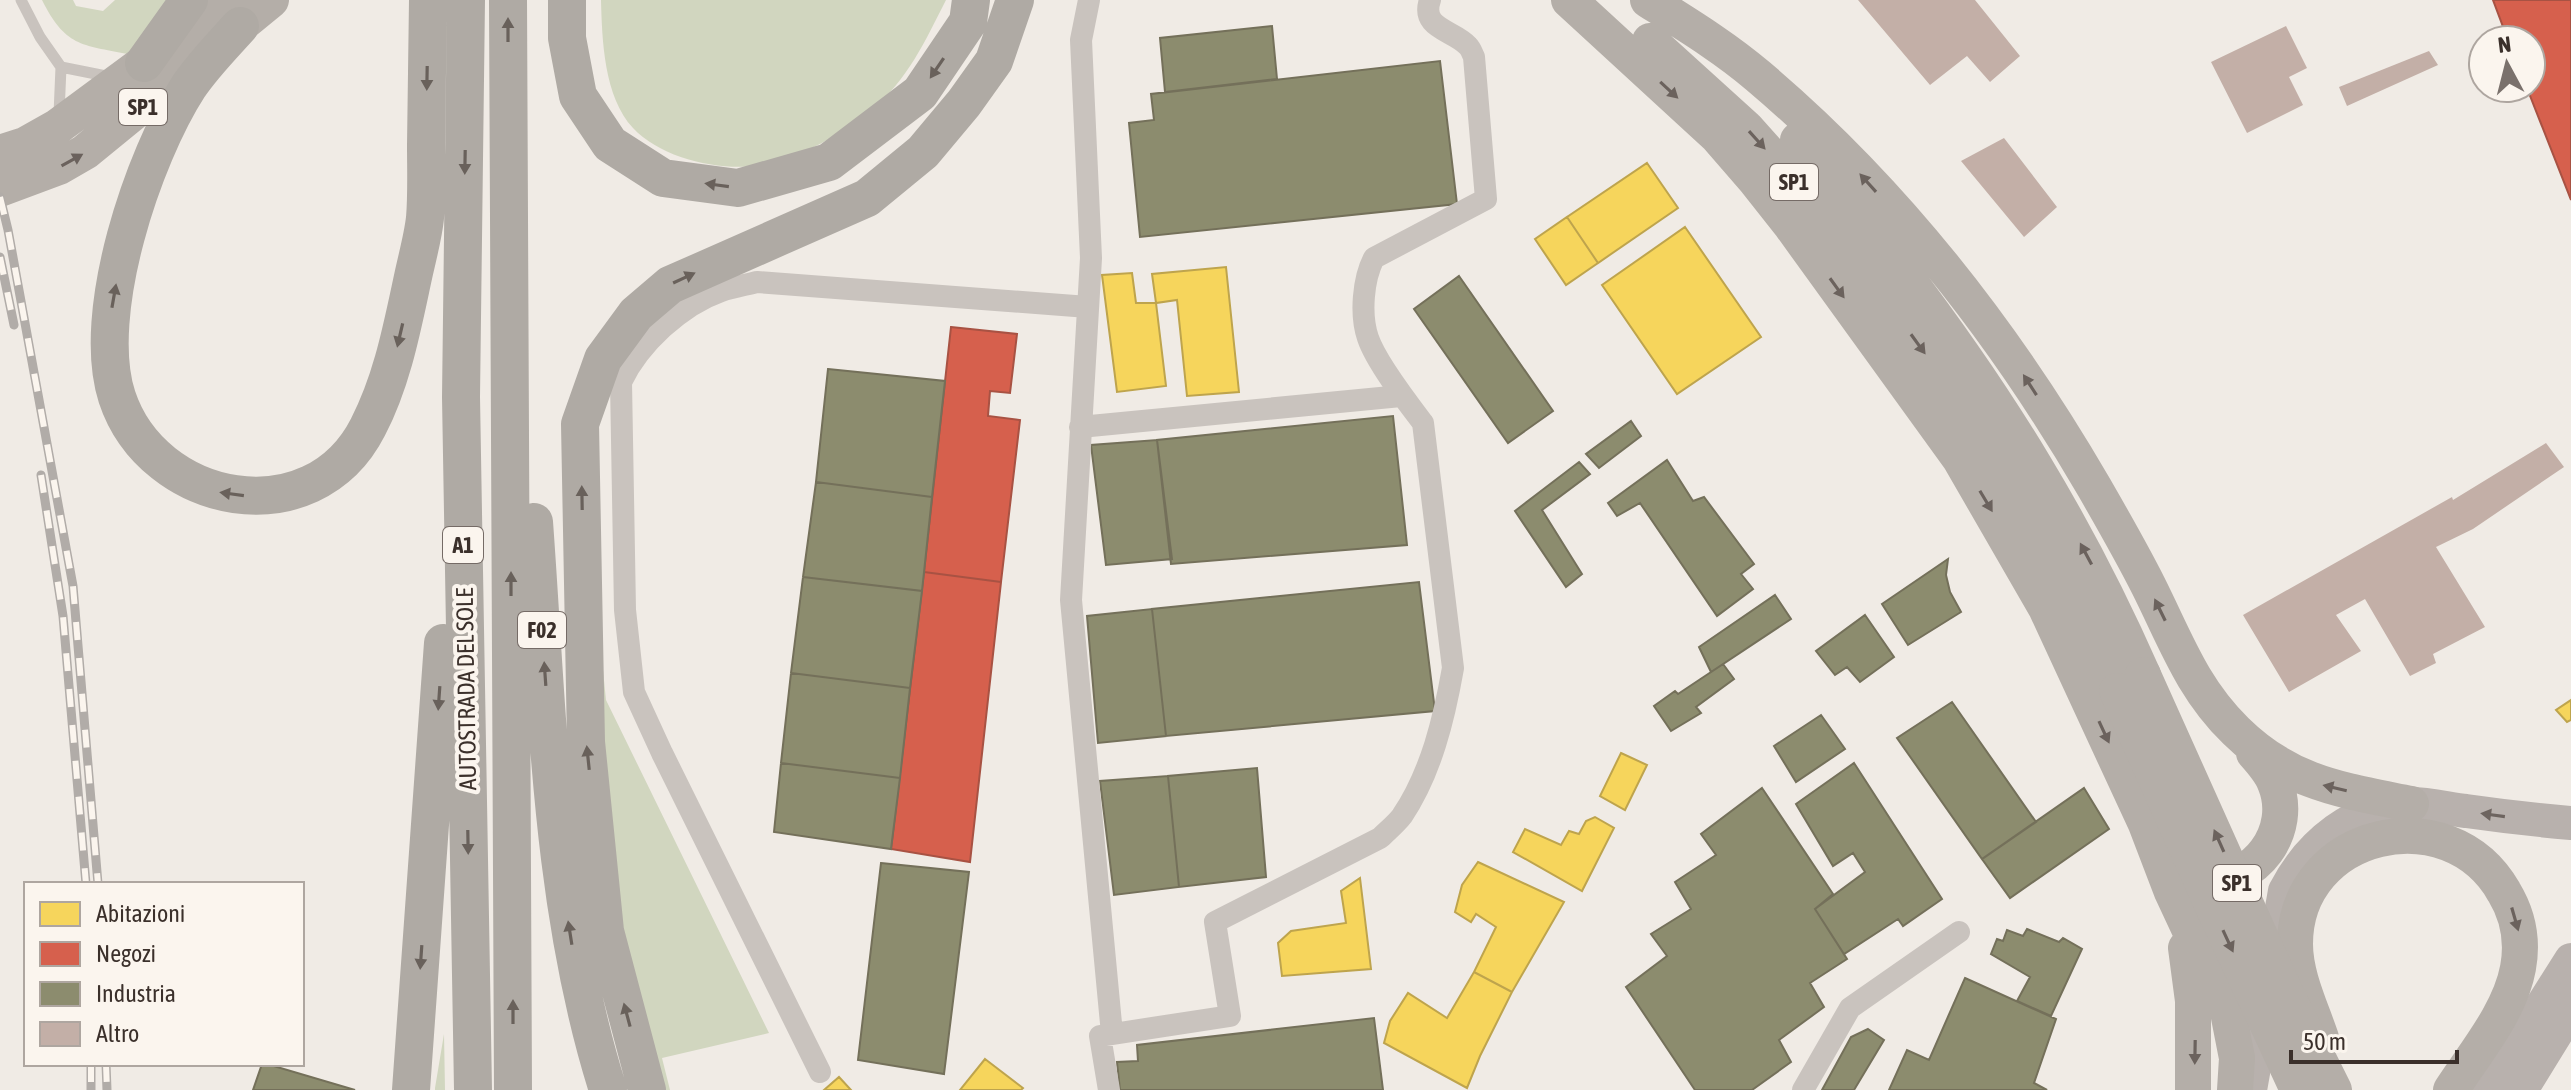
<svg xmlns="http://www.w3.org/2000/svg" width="2571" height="1090" viewBox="0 0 2571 1090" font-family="'Asap Condensed',sans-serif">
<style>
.grass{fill:#d1d6bf}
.homes{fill:#f6d55c;stroke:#bea44d;stroke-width:2}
.shops{fill:#d6604d;stroke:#a85243;stroke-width:2}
.industry{fill:#8c8c6e;stroke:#74705a;stroke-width:2}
.building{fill:#c3afa7}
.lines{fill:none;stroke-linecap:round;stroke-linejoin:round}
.service{stroke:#c9c3be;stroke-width:11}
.minor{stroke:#c9c3be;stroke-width:22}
.primary{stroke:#b8b1ad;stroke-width:34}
.trunk{stroke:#b4aea8;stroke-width:36}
.motorway{stroke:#afaaa4;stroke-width:38}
.rail-casing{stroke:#b1aca8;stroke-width:9}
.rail{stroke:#fbf5ee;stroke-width:6;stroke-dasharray:18;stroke-linecap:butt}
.trunk-bridge{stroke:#b4aea8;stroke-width:36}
.oneway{fill:#69615b}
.oneway2{fill:#6b625d}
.oneway3{fill:#6d645f}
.labels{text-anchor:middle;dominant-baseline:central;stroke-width:8;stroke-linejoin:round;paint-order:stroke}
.shield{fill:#fbf5ee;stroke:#756b66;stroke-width:2}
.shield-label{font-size:22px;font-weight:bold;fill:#3b302b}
.street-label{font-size:24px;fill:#3b302b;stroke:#fbf5ee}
</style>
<rect width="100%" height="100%" fill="#f0ebe5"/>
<path class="grass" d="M 42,0 L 73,0 L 76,6 L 103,11 L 115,0 L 174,0 L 128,54 C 81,45 65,46 42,0 Z
M 601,0 L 946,0 C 925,41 908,80 871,110 C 843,133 799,159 763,165 C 721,172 662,159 633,128 C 604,97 602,40 601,0 Z
M 596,601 L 606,700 L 769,1033 L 662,1058 L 670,1090 L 659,1090 L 608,862 Z
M 444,1034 L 445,1090 L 435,1090 L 435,1088 Z"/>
<path class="homes" d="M 1647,163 L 1678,208 L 1598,263 L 1567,217 Z
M 1567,217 L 1598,263 L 1566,285 L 1535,239 Z
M 1685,227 L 1761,337 L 1677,394 L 1602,285 Z
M 1226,267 L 1239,392 L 1187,396 L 1177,300 L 1156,303 L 1152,274 Z
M 1132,273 L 1136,303 L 1156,303 L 1166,386 L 1117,392 L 1102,275 Z
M 2571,700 L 2571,720 L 2567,722 L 2556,710 Z
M 1621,753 L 1647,765 L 1625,810 L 1600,796 Z
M 1595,817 L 1614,828 L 1582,891 L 1513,852 L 1525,829 L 1561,845 L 1569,831 L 1579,834 L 1586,821 Z
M 1478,862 L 1564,902 L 1512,992 L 1474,972 L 1496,927 L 1476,914 L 1471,922 L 1455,912 L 1462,885 Z
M 1360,878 L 1371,969 L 1282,976 L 1278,943 L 1291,931 L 1346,923 L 1341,891 Z
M 1474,972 L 1512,992 L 1480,1056 L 1467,1088 L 1384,1043 L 1390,1021 L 1408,993 L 1447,1018 Z
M 985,1059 L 1023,1088 L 1021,1090 L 960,1090 Z
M 839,1077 L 851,1090 L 824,1090 Z"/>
<path class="shops" d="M 2493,0 L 2571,0 L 2571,200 L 2527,88 L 2531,88 L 2531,40 L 2508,40 Z
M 951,327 L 1017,334 L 1010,393 L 990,391 L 988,416 L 1020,420 L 1001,582 L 924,572 Z
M 924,572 L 1001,582 L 970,862 L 891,849 Z"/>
<path class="industry" d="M 1272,26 L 1277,79 L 1165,92 L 1160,38 Z
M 1440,61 L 1457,204 L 1140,237 L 1129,123 L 1154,120 L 1151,94 Z
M 1459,276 L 1553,411 L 1508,443 L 1414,309 Z
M 828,369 L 945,381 L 932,497 L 816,482 Z
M 1393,416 L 1407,545 L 1171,564 L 1157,440 Z
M 1631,421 L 1641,436 L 1599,468 L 1586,454 Z
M 1157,440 L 1172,559 L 1106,565 L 1091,445 Z
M 1667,460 L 1693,501 L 1704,497 L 1754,564 L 1741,574 L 1753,589 L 1717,616 L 1640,503 L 1617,516 L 1608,503 Z
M 1579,462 L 1590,474 L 1542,510 L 1582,574 L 1566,587 L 1515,511 Z
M 816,482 L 932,497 L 922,591 L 803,577 Z
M 1948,559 L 1946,575 L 1950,592 L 1961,612 L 1908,645 L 1882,604 Z
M 803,577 L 922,591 L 910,688 L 791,673 Z
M 1419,582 L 1435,711 L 1166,736 L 1152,609 Z
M 1775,595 L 1791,619 L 1711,672 L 1699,647 Z
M 1152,609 L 1166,736 L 1098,743 L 1087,616 Z
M 1865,615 L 1894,657 L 1860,682 L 1847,667 L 1835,675 L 1816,651 Z
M 1723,664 L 1734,679 L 1696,707 L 1701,713 L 1671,731 L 1654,706 L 1675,691 L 1678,694 Z
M 791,673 L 910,688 L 900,778 L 781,763 Z
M 1952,702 L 2036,822 L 1982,859 L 1897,738 Z
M 1821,715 L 1845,749 L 1796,782 L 1774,746 Z
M 781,763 L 900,778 L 891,849 L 774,832 Z
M 1854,763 L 1942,899 L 1903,926 L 1898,919 L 1844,954 L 1815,909 L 1865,872 L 1853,853 L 1833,866 L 1796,804 Z
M 1257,768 L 1266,877 L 1179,887 L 1168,776 Z
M 1168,776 L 1179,887 L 1114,895 L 1100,781 Z
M 1762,788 L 1833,894 L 1815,909 L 1847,959 L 1810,983 L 1824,1007 L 1779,1040 L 1791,1062 L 1752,1090 L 1695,1090 L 1626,987 L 1667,956 L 1651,934 L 1691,909 L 1675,882 L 1716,855 L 1701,834 Z
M 2084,788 L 2109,829 L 2010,898 L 1982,859 Z
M 881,863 L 969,872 L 944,1074 L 858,1060 Z
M 2027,929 L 2059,942 L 2063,938 L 2082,949 L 2051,1016 L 2017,1001 L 2030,977 L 1991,954 L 1997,939 L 2003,941 L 2007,930 L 2023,936 Z
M 1965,978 L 2056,1019 L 2034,1083 L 2047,1090 L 1889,1090 L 1907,1050 L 1929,1060 Z
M 1374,1018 L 1383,1090 L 1120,1090 L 1117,1062 L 1138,1061 L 1137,1045 Z
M 1868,1029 L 1884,1040 L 1854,1090 L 1822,1090 L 1851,1037 Z
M 262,1064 L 267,1064 L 355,1090 L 253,1090 Z"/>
<path class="building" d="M 1858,0 L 1975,0 L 2020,56 L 1990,82 L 1967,56 L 1930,85 Z
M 2286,26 L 2307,68 L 2289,77 L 2303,105 L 2247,133 L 2211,62 Z
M 2429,51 L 2438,65 L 2347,106 L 2339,87 Z
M 2004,138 L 2057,207 L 2024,237 L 1961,161 Z
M 2546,443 L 2564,467 L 2473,529 L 2436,547 L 2485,627 L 2433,654 L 2436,663 L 2410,676 L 2365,599 L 2336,615 L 2361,651 L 2289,692 L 2243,615 L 2452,497 L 2453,500 Z"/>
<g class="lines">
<path class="service" d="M 21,0 L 40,37 L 61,67 L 59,114
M 61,67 L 111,77"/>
<path class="minor" d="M 1089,0 L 1081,40 L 1091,258 L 1071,600 L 1112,1034
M 1080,427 L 1401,396
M 820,1072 L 662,753 L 634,692 L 625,610 L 621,382 C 639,344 681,305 721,291 C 733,287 745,285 757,282 L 1088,307
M 1109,1090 L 1100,1036 L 1230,1016 L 1215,922 L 1380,838 C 1387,831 1396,824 1402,816 C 1431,773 1444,719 1453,668 L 1423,423 C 1407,402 1376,362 1368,338 C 1360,315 1363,279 1374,258 L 1486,199 L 1474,57 C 1472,53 1471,49 1468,46 C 1454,30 1420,29 1430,0
M 1803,1090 L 1850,1008 L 1959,932"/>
<path class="primary" d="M 2250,1090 L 2285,891 C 2309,844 2355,806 2411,804 C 2429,804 2449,809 2466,811 C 2501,816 2536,820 2571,823
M 2489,1090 L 2571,960
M 2521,1090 L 2571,1009"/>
<path class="trunk" d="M 1569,0 L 1717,136 L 1756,181 L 1790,224 L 1960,459 L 2046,608 L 2146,824 L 2172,892 L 2228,1012 L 2237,1058 L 2235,1090
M 1648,0 C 1686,24 1724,47 1758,76 C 1893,190 2005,334 2094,487 C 2113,520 2132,553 2149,587 C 2176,641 2192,688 2236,731 C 2290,784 2342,790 2411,804
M 1650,41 L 1746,128 L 1820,211 L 1960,401 L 1993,452 L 2053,558 L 2117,691
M 1798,140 C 1835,181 1867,225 1900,269 C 1999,399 2077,525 2143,675
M 0,153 L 25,145 L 57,127 L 229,0
M 0,189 L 59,167 L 85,152 L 271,0
M 2205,880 C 2255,884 2295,831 2275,783 C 2271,772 2262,762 2254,753
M 2186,948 L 2193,1001 L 2193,1090
M 2321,1038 C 2311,1008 2295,976 2295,944 C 2295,831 2449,795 2504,892 C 2518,915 2523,941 2518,968 C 2510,1012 2475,1053 2451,1090"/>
<path class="motorway" d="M 466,0 L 461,397 L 473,1090
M 508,0 L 513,1090
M 567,0 L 567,38 L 578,96 L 610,144 L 663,178 L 738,188 L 829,162 L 920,93 L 968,22 L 971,0
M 240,26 C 223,45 204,64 189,86 C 143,157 90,314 117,397 C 153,506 312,537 368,427 C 392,381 402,328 413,277 C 417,258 423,237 425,218 C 427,194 426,169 426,145 C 427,97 427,48 428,0
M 144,63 L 189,0
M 534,522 C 548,712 550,907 608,1090
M 411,1090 L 443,643
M 647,1090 L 605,931 L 586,742 L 580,424 L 603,359 L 636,314 L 670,285 L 867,198 L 923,152 L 964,103 L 994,61 L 1015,0"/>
<g class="rail-casing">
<path id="rail" d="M 0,197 L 8,230 L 73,586 L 98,884
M 0,257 L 14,325
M 41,475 L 63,616 L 86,884
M 91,1064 L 91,1090
M 106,1064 L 107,1090"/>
</g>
<use href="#rail" class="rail"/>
<path class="trunk-bridge" d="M 2143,675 L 2287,996 L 2334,1090
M 2117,691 L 2214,909 L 2298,1090"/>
</g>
<defs><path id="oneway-solid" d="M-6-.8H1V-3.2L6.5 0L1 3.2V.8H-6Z" transform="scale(2)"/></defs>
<g class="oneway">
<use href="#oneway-solid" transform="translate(508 30) rotate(-90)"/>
<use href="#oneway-solid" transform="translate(937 68) rotate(124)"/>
<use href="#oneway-solid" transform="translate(427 78) rotate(91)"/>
<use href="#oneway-solid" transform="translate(465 162) rotate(91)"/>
<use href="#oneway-solid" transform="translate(717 185) rotate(-172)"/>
<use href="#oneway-solid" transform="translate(684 278) rotate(-25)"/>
<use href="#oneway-solid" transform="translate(114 296) rotate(-80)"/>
<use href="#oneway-solid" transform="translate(400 335) rotate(103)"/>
<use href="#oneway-solid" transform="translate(232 494) rotate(-172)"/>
<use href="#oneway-solid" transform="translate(582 498) rotate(-91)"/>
<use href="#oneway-solid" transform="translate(511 584) rotate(-90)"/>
<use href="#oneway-solid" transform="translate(545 674) rotate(-94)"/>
<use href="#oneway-solid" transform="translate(439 698) rotate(94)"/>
<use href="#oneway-solid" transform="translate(588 758) rotate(-96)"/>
<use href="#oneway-solid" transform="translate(468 842) rotate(89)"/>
<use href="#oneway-solid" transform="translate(570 933) rotate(-99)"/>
<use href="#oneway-solid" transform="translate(421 957) rotate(94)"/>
<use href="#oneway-solid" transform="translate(513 1012) rotate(-90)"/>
<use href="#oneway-solid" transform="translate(627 1015) rotate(-105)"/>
</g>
<g class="oneway2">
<use href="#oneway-solid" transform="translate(1669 90) rotate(43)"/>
<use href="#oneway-solid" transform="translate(1757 140) rotate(48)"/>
<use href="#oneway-solid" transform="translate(72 160) rotate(-29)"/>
<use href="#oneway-solid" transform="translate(1868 183) rotate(-132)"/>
<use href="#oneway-solid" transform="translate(1837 288) rotate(54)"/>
<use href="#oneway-solid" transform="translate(1918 344) rotate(54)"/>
<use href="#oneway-solid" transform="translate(2030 385) rotate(-123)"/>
<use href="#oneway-solid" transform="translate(1986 501) rotate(59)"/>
<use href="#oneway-solid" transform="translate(2086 554) rotate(-118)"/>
<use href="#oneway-solid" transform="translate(2160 610) rotate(-116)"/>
<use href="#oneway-solid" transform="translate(2104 732) rotate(65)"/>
<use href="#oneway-solid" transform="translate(2335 788) rotate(-167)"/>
<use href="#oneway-solid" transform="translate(2219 841) rotate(-114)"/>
<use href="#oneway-solid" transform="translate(2515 919) rotate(74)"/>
<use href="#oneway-solid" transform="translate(2228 941) rotate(65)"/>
<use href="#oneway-solid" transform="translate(2195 1052) rotate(91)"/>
</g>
<use class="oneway3" href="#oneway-solid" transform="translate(2493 815) rotate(-172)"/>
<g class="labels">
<g class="shield">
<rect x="119" y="89" width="48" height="36" rx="6"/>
<rect x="1770" y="164" width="48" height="36" rx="6"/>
<rect x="443" y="527" width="40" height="36" rx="6"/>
<rect x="518" y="612" width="48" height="36" rx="6"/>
<rect x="2213" y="865" width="48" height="36" rx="6"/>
</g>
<g class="shield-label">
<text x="143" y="107">SP1</text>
<text x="1794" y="182">SP1</text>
<text x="463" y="545">A1</text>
<text x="542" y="630">F02</text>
<text x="2237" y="883">SP1</text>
</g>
<g class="street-label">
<text transform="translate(466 689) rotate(-91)">AUTOSTRADA DEL SOLE</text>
</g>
</g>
<rect x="24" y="882" width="280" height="184" fill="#fbf5ee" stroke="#aea6a0" stroke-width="2"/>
<rect x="40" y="902" width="40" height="24" fill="#f6d55c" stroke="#aea6a0" stroke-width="2"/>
<text x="96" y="922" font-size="24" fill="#3b302b">Abitazioni</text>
<rect x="40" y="942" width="40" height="24" fill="#d6604d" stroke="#aea6a0" stroke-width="2"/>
<text x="96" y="962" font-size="24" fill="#3b302b">Negozi</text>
<rect x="40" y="982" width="40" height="24" fill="#8c8c6e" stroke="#aea6a0" stroke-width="2"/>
<text x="96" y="1002" font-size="24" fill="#3b302b">Industria</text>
<rect x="40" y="1022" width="40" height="24" fill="#c3afa7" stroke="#aea6a0" stroke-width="2"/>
<text x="96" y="1042" font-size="24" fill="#3b302b">Altro</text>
<g transform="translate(2507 64) rotate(353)"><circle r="38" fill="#fbf5ee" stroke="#aea6a0" stroke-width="2"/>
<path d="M0-6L14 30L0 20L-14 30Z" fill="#7a716c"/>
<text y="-12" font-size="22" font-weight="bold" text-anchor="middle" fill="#3b302b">N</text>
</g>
<path d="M2291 1050v12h166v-12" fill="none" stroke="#3b302b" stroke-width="4"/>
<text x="2303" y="1050" font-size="24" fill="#3b302b" stroke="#fbf5ee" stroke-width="6" paint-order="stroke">50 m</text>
</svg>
